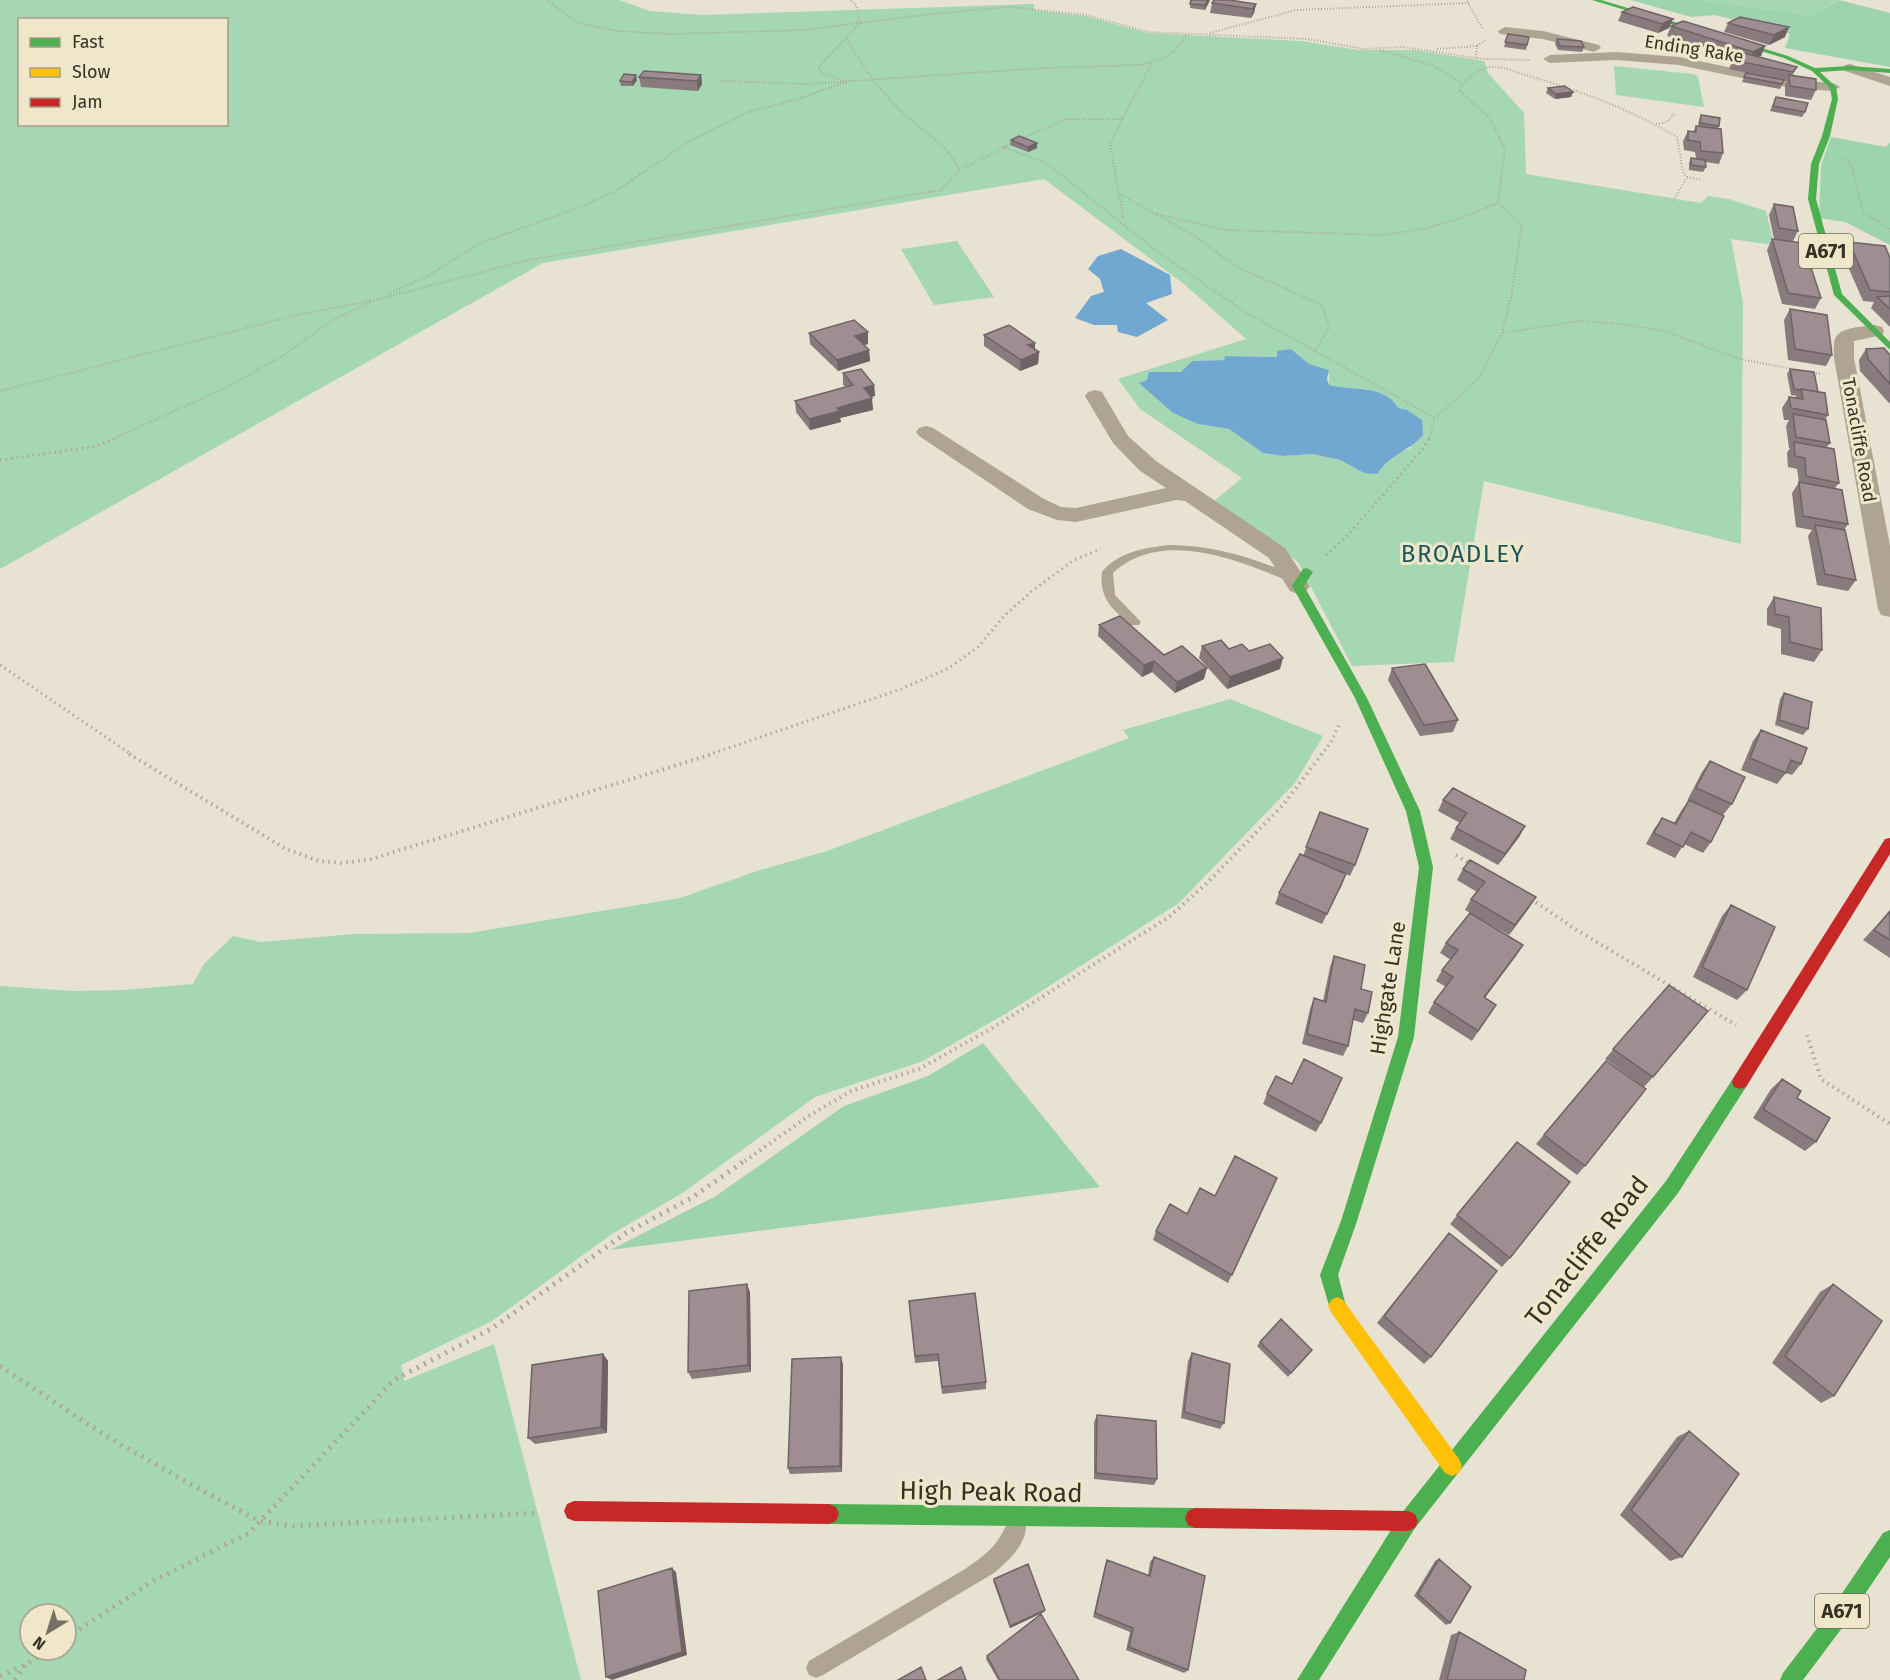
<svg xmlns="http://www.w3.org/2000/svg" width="1890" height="1680" viewBox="0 0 1890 1680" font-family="'Fira Sans',sans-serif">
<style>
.green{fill:#a5d7b3;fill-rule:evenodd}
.forest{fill:#9dd3ad}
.water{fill:#71a8d1}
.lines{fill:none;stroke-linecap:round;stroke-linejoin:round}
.path-far3{stroke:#aea697;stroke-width:2;stroke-dasharray:1 2;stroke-linecap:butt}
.path-far2{stroke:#aea697;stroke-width:3;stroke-dasharray:1.5 4;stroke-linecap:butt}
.path-far1{stroke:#aea697;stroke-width:4;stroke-dasharray:1.5 4.5;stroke-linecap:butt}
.path{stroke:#aea697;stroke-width:5;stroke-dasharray:2 6;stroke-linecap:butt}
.lane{fill:#aea491;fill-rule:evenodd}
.street{fill:#aea491;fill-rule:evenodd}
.fast{fill:#4caf50;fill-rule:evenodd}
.slow{fill:#ffc107;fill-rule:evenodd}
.jam{fill:#c62828;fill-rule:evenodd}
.wall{fill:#897a7d}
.shaded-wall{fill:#6f6366}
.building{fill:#9f8e91;stroke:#6f6366;stroke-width:1.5}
.labels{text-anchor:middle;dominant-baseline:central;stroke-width:6;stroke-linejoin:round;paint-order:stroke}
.far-street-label{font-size:18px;fill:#363227;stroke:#f0e7ca}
.shield{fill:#f0e7ca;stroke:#6e6858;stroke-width:1.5}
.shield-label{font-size:20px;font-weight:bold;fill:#363227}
.street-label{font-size:21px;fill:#363227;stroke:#f0e7ca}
.quarter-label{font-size:24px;letter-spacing:1.5px;fill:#1d585c;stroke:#f0e7ca}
.near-street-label{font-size:26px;fill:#363227;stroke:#f0e7ca}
</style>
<rect width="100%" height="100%" fill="#e8e2d2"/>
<path class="green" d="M 0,0 L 619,0 L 650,11 L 702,15 L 1034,4 L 1034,10 L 1085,16 L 1148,33 L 1301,41 L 1359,50 L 1415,50 L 1484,61 L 1488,73 L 1524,113 L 1526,174 L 1701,203 L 1708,196 L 1729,199 L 1766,211 L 1774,245 L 1731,239 L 1743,303 L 1741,544 L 1484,481 L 1454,662 L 1352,666 L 1298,562 L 1213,502 L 1242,478 L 1140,409 L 1118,379 L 1246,339 L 1184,284 L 1044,179 L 543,263 L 0,569 ZM 20,20 L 226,20 L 226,124 L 20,124 ZM 1291,349 L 1309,364 L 1329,370 L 1329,385 C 1343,389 1357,387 1371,390 C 1400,396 1403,424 1411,448 L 1391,456 L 1377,473 L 1364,473 L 1340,460 L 1313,454 L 1284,456 L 1263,453 L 1229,429 L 1198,424 L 1139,383 L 1147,380 L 1150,372 L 1181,372 L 1192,361 L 1224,360 L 1225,356 L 1277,357 Z
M 1701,0 L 1838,0 L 1811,15 Z
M 1614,66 L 1693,74 L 1698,77 L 1704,107 L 1616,95 Z
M 957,241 L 994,297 L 934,305 L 901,249 Z
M 1230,699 L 1323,736 L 1295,783 L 1179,903 L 1007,1013 L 923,1061 L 815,1097 L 684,1192 L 612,1234 L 492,1321 L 401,1365 L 404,1381 L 494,1344 L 581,1680 L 0,1680 L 0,986 L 72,991 L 124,990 L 193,984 L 204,964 L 233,936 L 261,942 L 354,934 L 469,933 L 680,898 L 757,871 L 827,851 L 1129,738 L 1123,730 ZM 30,1614 L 66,1614 L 66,1650 L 30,1650 Z"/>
<path class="forest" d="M 1631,0 L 1701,0 L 1811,15 L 1839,0 L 1890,13 L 1890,67 L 1785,48 L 1790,34 L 1715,15 L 1691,17 Z
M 1831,137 L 1886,147 L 1890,142 L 1890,245 L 1845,222 L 1819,218 L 1821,165 Z
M 983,1043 L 1100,1187 L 610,1250 L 716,1196 L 844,1106 L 928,1076 Z"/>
<path class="water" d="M 1121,249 L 1170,275 L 1172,294 L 1146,303 L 1168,320 L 1137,337 L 1118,332 L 1117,325 L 1094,325 L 1075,318 L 1091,296 L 1104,292 L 1100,279 L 1088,269 L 1098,256 Z
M 1291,349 L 1309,364 L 1329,370 L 1327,379 L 1329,385 C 1352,391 1385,384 1398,408 L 1407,410 L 1422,420 L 1423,435 C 1408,452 1390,454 1377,474 L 1364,473 L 1340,460 L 1313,454 L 1284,456 L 1263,453 L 1229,429 L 1198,424 L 1173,413 L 1139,383 L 1147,380 L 1149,372 L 1181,372 L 1192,361 L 1224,360 L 1225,356 L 1277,357 L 1277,351 Z"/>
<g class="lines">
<path class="path-far3" d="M 547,0 L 578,23 L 617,31 L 672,34 L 803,30 L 930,14 L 1011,7 L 1086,15 L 1148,32 L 1307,39 L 1364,49 L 1402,47 L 1484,59 L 1531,60
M 851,0 L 856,5 L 860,23
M 1467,1 L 1482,28
M 1210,33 L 1296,10 L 1469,3
M 847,39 C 862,67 881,92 904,114 C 924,133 948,143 959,170
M 1437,49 L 1477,46
M 1380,50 L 1434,66 L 1462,83
M 1476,58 L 1477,46 L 1485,40
M 720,81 L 807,84 L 1043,68 L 1141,65 L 1161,59 L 1175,51 L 1186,35
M 1656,124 L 1667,122 L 1675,113
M 1020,139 L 1067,119 L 1123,119
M 1003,147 L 1046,163 L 1158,252 L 1245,312 L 1435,418
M 1844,157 L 1852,166 L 1863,212 L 1890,229
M 1687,177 L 1701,180
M 1118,193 L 1193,235 L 1237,267 L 1322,305 L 1329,328 L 1315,351
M 1157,214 L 1225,230 L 1384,235 L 1427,228 L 1461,218 L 1498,203
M 1123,217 L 1110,143 L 1152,63
M 388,294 L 430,275 L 478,244 L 583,206 L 616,191 L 688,142 L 749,112 L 798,99 L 846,82 L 820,72 L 819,67 L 860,23
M 1503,333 L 1578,321 L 1622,324 L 1665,331 L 1739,359 L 1820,374
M 0,391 L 297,315 L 375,300 L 529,260 L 941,190 L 959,170 L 1013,143
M 113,439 L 231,385 L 284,355 L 331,321 L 370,302
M 1429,439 L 1435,418 L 1479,378 L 1502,333 L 1511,298 L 1522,225 L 1498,203 L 1505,149 L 1490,118 L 1459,90 C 1464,79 1483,65 1496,67 C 1509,68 1523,75 1536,78 C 1586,93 1633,111 1677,137 L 1683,172 L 1687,177 L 1673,201"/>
<path class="path-far2" d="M 0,460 L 92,447 L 117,438
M 1326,555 L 1349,534 L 1421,451 L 1430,438
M 0,665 L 132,755
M 708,755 L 901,689 L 949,668 L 978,647 L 1005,615 L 1032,591 L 1074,560 L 1101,549
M 1321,755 L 1331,742 L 1340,723"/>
<path class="path-far1" d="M 129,754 L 286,849 L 319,861 L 343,863 L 371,859 L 713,754
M 1456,855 L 1472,865
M 1531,899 L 1575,929 L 1736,1025
M 1807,1035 L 1821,1079 L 1890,1124
M 745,1161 L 807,1117 L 851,1091 L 919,1069 L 994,1027 L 1169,917 L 1205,885 L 1283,805 L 1322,754"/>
<path class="path" d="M 0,1366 L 106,1436 L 183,1480 L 259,1521 L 293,1526 L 537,1513
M 66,1638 L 153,1581 L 249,1533 L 394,1380 L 491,1329 L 626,1233 L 693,1197 L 747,1159
M 0,1676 L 25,1665 L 48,1650
M 15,1680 L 25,1665"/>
<path class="lane" d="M 1169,545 C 1206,545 1240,554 1274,567 C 1283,570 1293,573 1300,579 L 1294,583 L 1290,582 C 1239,560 1161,528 1113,573 L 1115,595 L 1141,622 L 1139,625 L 1131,625 C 1112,609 1099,598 1102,572 C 1118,552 1144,548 1169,545 Z
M 1017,1514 L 1024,1517 C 1033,1538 1009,1561 994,1573 L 823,1675 L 816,1678 L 809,1675 L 806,1668 L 809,1661 L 965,1569 C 990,1552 998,1545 1010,1517 Z"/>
<path class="street" d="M 1505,27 L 1543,31 L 1599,45 L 1601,48 L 1594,52 L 1543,39 L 1500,34 L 1498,31 Z
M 1616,52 L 1679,57 L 1791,80 L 1833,83 L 1840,87 L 1833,91 L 1791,88 L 1679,65 L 1616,60 L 1550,63 L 1543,59 L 1550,55 Z
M 1850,64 L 1890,77 L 1890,86 L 1845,71 L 1843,68 L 1845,65 Z
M 1875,325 L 1882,327 L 1884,331 L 1882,335 L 1854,341 L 1854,358 L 1890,546 L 1890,617 L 1881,615 L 1878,609 L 1834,358 C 1834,352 1833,344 1835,339 C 1840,326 1864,327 1875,325 Z
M 1095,390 L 1102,392 L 1128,436 L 1156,461 L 1285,548 L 1310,586 L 1306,591 L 1298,594 L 1290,591 L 1269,558 L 1185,501 L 1176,500 L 1076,522 L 1057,520 L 1028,509 L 919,436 L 916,432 L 919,428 L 926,426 L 933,428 L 1044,499 L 1061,507 L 1076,508 L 1166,488 L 1140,471 L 1113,443 L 1085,396 L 1088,392 Z"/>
<path class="fast" d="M 1592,0 L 1601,0 L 1788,56 L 1815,68 L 1850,66 L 1890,69 L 1890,73 L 1850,70 L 1820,72 L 1836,87 L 1838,99 L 1830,136 L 1819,164 L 1816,199 L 1842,294 L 1890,342 L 1890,350 L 1834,295 L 1808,199 L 1811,164 L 1822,136 L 1832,99 L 1830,88 L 1812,71 L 1784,58 Z
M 1307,568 L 1313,572 L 1304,586 L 1367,698 L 1420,811 L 1433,867 L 1414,1037 L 1357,1221 L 1338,1275 L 1346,1306 L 1343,1312 L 1337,1315 L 1331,1312 L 1320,1275 L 1341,1221 L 1398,1037 L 1419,867 L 1406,811 L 1355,698 L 1292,586 L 1303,569 Z
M 1740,1075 L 1746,1077 L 1748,1082 L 1746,1087 L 1678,1193 L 1415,1528 L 1319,1680 L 1297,1680 L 1401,1514 L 1666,1181 L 1734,1077 Z
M 829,1504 L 1195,1508 L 1202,1511 L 1205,1518 L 1202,1525 L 1195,1528 L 829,1524 L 822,1521 L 819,1514 L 822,1507 Z
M 1890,1530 L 1890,1557 L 1842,1628 L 1803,1680 L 1780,1680 L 1783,1673 L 1828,1614 L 1883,1533 Z"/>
<path class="slow" d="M 1337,1297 L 1343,1300 L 1459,1459 L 1462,1466 L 1459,1473 L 1452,1476 L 1445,1473 L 1331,1312 L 1328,1306 L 1331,1300 Z"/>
<path class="jam" d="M 1890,838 L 1890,854 L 1746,1087 L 1740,1089 L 1734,1087 L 1732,1082 L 1734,1077 L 1885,839 Z
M 574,1501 L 829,1504 L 836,1507 L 839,1514 L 836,1521 L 829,1524 L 574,1521 L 567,1518 L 564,1511 L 567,1504 Z
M 1195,1508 L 1408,1511 L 1415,1514 L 1418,1521 L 1415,1528 L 1408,1531 L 1195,1528 L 1188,1525 L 1185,1518 L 1188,1511 Z"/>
</g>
<path class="wall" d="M 1191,0 L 1210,0 L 1205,10 L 1190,8 Z
M 1233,1 L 1256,4 L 1254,13 L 1251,18 L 1210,13 L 1212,3 Z
M 1622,12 L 1673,19 L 1669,28 L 1658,33 L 1618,21 Z
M 1728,23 L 1785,37 L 1769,45 L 1724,32 Z
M 1671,26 L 1765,46 L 1761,56 L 1758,57 L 1797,67 L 1792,76 L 1816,90 L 1811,100 L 1785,96 L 1785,85 L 1787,81 L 1784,81 L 1780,89 L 1742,82 L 1746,73 L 1756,75 L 1729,69 L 1733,60 L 1736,57 L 1667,36 Z
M 1508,34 L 1529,37 L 1526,50 L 1504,47 Z
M 1557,39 L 1584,47 L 1582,52 L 1558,50 L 1555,44 Z
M 701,75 L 702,84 L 698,91 L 641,87 L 639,77 Z
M 637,80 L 633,86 L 621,86 L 620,81 Z
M 1548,88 L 1573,92 L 1571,97 L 1555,99 L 1546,93 Z
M 1776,97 L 1805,112 L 1802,117 L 1770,111 Z
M 1701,115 L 1719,126 L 1718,129 L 1723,153 L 1719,164 L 1705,162 L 1706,167 L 1703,172 L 1689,170 L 1689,163 L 1691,158 L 1696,158 L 1695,152 L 1684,150 L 1683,141 L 1688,131 L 1693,132 L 1696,126 L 1698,126 L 1699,120 Z
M 1011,140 L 1037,148 L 1028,152 L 1010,145 Z
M 1774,204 L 1798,231 L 1793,241 L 1821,298 L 1815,309 L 1782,304 L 1767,250 L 1772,239 L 1774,239 L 1769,215 Z
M 1849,242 L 1890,258 L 1890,327 L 1871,308 L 1874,302 L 1863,301 L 1842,253 Z
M 1790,309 L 1832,355 L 1826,366 L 1788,360 L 1784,320 Z
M 868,332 L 868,344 L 864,345 L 869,350 L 870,361 L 838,371 L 810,344 L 809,333 Z
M 984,335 L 1035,343 L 1035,350 L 1039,352 L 1038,364 L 1020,371 L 984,346 Z
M 1866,349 L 1890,355 L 1890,404 L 1860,371 L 1859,360 Z
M 1790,369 L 1818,392 L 1828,415 L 1825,420 L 1830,443 L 1826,448 L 1839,483 L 1835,488 L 1848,524 L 1844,530 L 1856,580 L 1848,591 L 1817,585 L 1808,536 L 1812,530 L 1796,527 L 1792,493 L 1799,482 L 1797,469 L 1788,467 L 1787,453 L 1790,448 L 1789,448 L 1786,426 L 1789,420 L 1784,420 L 1782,408 L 1789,397 L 1795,398 L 1797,396 L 1791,395 L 1787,374 Z
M 843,373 L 874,385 L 875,396 L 871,397 L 873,410 L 840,418 L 841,422 L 810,430 L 796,412 L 795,401 L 846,387 L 843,385 Z
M 1774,597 L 1822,650 L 1814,662 L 1781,654 L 1781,629 L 1767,625 L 1767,609 Z
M 1099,625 L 1164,655 L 1204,679 L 1175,693 L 1152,672 L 1142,677 L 1098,636 Z
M 1202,646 L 1249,651 L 1280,669 L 1227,689 L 1199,658 Z
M 1392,668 L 1458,720 L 1453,732 L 1420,736 L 1388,680 Z
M 1784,693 L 1808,729 L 1803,735 L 1775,725 L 1780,699 Z
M 1761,730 L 1801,764 L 1792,775 L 1786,773 L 1777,784 L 1741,770 L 1753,741 Z
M 1710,761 L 1732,804 L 1723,815 L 1711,842 L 1703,853 L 1684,844 L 1675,858 L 1646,844 L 1654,829 L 1662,818 L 1674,823 L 1681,811 L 1689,800 L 1688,799 L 1702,772 Z
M 1443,800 L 1525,826 L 1519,837 L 1498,865 L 1450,839 L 1456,828 L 1460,823 L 1438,811 Z
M 1320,812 L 1355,865 L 1350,876 L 1346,874 L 1322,924 L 1275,904 L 1279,893 L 1303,856 Z
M 1463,869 L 1529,908 L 1509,935 L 1465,910 L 1471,899 L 1477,892 L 1457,880 Z
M 1731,905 L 1747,990 L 1737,1000 L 1693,977 L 1722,916 Z
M 1890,911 L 1890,958 L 1863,940 Z
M 1446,943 L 1523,945 L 1485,998 L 1496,1005 L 1472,1041 L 1428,1013 L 1434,1002 L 1446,987 L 1436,981 L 1442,970 L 1451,960 L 1440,953 Z
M 1334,956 L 1361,989 L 1368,1013 L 1363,1023 L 1353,1020 L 1348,1046 L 1343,1056 L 1302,1044 L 1310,1009 L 1314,998 L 1323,1001 L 1330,967 Z
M 1669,985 L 1653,1077 L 1644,1087 L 1605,1059 Z
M 1606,1061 L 1585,1166 L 1577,1175 L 1536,1144 Z
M 1782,1079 L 1797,1098 L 1816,1142 L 1805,1151 L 1753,1118 L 1771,1089 Z
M 1267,1094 L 1321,1123 L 1316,1132 L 1263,1104 Z
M 1517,1142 L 1510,1258 L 1502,1267 L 1450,1224 Z
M 1277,1178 L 1228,1283 L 1153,1240 L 1156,1231 L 1187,1214 L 1215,1196 Z
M 1449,1233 L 1431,1357 L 1424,1364 L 1377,1323 Z
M 1833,1284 L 1834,1396 L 1821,1403 L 1772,1363 L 1820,1292 Z
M 750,1292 L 751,1372 L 692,1379 L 688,1372 Z
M 909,1301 L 986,1382 L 986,1389 L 942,1394 L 938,1361 L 915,1363 Z
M 1260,1342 L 1312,1350 L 1288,1377 L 1257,1346 Z
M 1192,1353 L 1224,1423 L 1220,1429 L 1181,1418 L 1188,1361 Z
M 603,1354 L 608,1361 L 607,1433 L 535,1444 L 528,1438 Z
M 843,1364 L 842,1472 L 790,1474 L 788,1468 Z
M 1097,1415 L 1157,1479 L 1154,1485 L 1094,1479 L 1094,1422 Z
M 1689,1431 L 1682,1557 L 1670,1561 L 1620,1515 L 1677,1437 Z
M 1154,1557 L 1188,1670 L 1184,1673 L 1126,1650 L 1130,1632 L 1093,1617 L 1105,1565 L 1107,1560 L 1148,1575 L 1150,1562 Z
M 1439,1559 L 1450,1623 L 1446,1625 L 1414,1596 L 1435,1561 Z
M 994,1579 L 1045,1610 L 1044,1612 L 1010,1628 L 993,1581 Z
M 1459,1632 L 1524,1680 L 1439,1680 L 1451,1635 Z
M 987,1656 L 1079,1680 L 998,1680 L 986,1659 Z"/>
<path class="shaded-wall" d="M 1208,0 L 1210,0 L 1205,10 L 1205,5 Z
M 1256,4 L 1254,13 L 1251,18 L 1253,9 Z
M 1673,19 L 1669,28 L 1658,33 L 1662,24 Z
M 1789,27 L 1785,37 L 1769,45 L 1774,35 Z
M 1765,46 L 1761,56 L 1749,61 L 1753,52 Z
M 636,75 L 637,80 L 633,86 L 632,82 Z
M 701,75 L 702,84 L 698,91 L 697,81 Z
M 1573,92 L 1571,97 L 1555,99 L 1556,94 Z
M 1037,143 L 1037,148 L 1028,152 L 1028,147 Z
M 868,332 L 868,344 L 855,347 L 855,336 Z
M 1035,343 L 1035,354 L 1028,345 Z
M 869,350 L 870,361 L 838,371 L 837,360 Z
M 1039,352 L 1038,364 L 1020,371 L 1021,360 Z
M 874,385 L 875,396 L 864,399 L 864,388 Z
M 872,398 L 873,410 L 840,418 L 841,422 L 810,430 L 809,419 L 837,408 Z
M 1283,658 L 1280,669 L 1227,689 L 1230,677 Z
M 1154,661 L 1152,672 L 1142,677 L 1144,665 Z
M 1207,668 L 1204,679 L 1175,693 L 1177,682 Z
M 1525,826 L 1519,837 L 1498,865 L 1505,854 Z
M 1346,874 L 1342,885 L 1322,924 L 1327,914 Z
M 1536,897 L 1529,908 L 1509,935 L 1515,925 Z
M 1523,945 L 1516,956 L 1477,1008 L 1484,997 Z
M 747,1284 L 750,1292 L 751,1372 L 748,1365 Z
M 603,1354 L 608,1361 L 607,1433 L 601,1427 Z
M 841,1357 L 843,1364 L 842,1472 L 840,1466 Z
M 672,1568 L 676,1572 L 687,1655 L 612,1680 L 606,1677 Z
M 1045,1610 L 1044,1612 L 1010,1628 L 1010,1626 Z"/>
<path class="building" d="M 1191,0 L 1208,0 L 1205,5 L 1190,4 Z
M 1214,0 L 1229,0 L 1256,4 L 1253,9 L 1212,3 Z
M 1633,7 L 1673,19 L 1662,24 L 1622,12 Z
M 1740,17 L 1789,27 L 1774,35 L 1728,23 Z
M 1683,21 L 1765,46 L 1753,52 L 1671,26 Z
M 1508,34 L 1529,37 L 1527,45 L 1505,42 Z
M 1557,39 L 1581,41 L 1584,47 L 1560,46 Z
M 1740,52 L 1797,67 L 1793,72 L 1733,60 Z
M 644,71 L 701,75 L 697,81 L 639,77 Z
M 1746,73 L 1784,80 L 1782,84 L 1744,77 Z
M 624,74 L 636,75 L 632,82 L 620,81 Z
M 1789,75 L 1816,79 L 1816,90 L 1790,86 Z
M 1565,86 L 1573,92 L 1556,94 L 1548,88 Z
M 1776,97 L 1808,103 L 1805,112 L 1773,106 Z
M 1701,115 L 1720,118 L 1719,126 L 1700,123 Z
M 1696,126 L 1721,129 L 1723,153 L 1701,151 L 1700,142 L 1688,140 L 1688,131 L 1696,132 Z
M 1019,136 L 1037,143 L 1028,147 L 1011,140 Z
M 1691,158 L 1705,160 L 1706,167 L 1691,165 Z
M 1774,204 L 1793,207 L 1798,231 L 1779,228 Z
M 1772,239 L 1803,243 L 1821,298 L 1788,293 Z
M 1849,242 L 1885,246 L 1890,258 L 1890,292 L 1870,290 Z
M 1890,296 L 1890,309 L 1877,297 Z
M 1790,309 L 1827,315 L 1832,355 L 1795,349 Z
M 854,320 L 868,332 L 855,336 L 869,350 L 837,360 L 809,333 Z
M 1009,325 L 1035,343 L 1028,345 L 1039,352 L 1021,360 L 984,335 Z
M 1884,348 L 1890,355 L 1890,384 L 1868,359 L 1866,349 Z
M 861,369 L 874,385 L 864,388 L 872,398 L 837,408 L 840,411 L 809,419 L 795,401 L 853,385 L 843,373 Z
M 1790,369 L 1814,372 L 1818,392 L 1801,389 L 1800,390 L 1794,389 Z
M 1801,389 L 1825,393 L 1828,415 L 1791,408 L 1789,397 L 1803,399 Z
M 1793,414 L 1826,420 L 1830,443 L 1796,437 Z
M 1794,442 L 1834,449 L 1839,483 L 1806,476 L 1805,458 L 1795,456 Z
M 1799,482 L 1842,490 L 1848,524 L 1803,516 Z
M 1815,525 L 1845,530 L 1856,580 L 1825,574 Z
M 1774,597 L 1821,608 L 1822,650 L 1790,642 L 1789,617 L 1775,614 Z
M 1120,616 L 1164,655 L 1182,646 L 1207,668 L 1177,682 L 1154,661 L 1144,665 L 1099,625 Z
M 1221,640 L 1229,649 L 1242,644 L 1249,651 L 1270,644 L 1283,658 L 1230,677 L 1202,646 Z
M 1425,664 L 1458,720 L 1424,725 L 1392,668 Z
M 1784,693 L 1812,702 L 1808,729 L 1779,720 Z
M 1761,730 L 1807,748 L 1801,764 L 1791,760 L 1786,773 L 1750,758 Z
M 1710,761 L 1745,777 L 1732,804 L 1696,788 Z
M 1453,788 L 1525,826 L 1505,854 L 1456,828 L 1467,813 L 1443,800 Z
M 1689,800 L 1724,816 L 1711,842 L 1691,832 L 1683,847 L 1654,833 L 1662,818 L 1676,824 Z
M 1320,812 L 1368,829 L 1355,865 L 1306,847 Z
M 1300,854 L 1346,874 L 1327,914 L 1279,893 Z
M 1470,860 L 1536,897 L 1515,925 L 1471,899 L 1485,882 L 1463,869 Z
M 1731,905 L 1775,927 L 1747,990 L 1702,967 Z
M 1890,911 L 1890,940 L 1874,930 Z
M 1470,913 L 1523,945 L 1484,997 L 1496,1005 L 1478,1031 L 1434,1002 L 1453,977 L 1442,970 L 1458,950 L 1446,943 Z
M 1334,956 L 1365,965 L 1361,989 L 1372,992 L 1368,1013 L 1355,1009 L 1348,1046 L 1307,1034 L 1314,998 L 1326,1002 Z
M 1669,985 L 1708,1011 L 1653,1077 L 1613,1049 Z
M 1304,1059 L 1342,1078 L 1321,1123 L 1267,1094 L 1276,1076 L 1292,1084 Z
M 1606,1061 L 1646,1089 L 1585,1166 L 1544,1135 Z
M 1782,1079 L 1801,1091 L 1797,1098 L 1830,1118 L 1816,1142 L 1763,1109 Z
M 1517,1142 L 1570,1182 L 1510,1258 L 1457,1215 Z
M 1235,1156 L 1277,1178 L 1232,1275 L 1156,1231 L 1170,1204 L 1187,1214 L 1200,1188 L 1215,1196 Z
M 1449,1233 L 1497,1271 L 1431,1357 L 1384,1316 Z
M 747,1284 L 748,1365 L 688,1372 L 689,1291 Z
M 1833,1284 L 1882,1321 L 1834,1396 L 1785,1356 Z
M 975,1293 L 986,1382 L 942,1387 L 938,1354 L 915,1356 L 909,1301 Z
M 1281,1319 L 1312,1350 L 1291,1373 L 1260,1342 Z
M 1192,1353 L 1230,1364 L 1224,1423 L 1184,1412 Z
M 603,1354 L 601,1427 L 528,1438 L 532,1365 Z
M 841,1357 L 840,1466 L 788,1468 L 792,1359 Z
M 1097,1415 L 1156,1421 L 1157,1479 L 1096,1473 Z
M 1689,1431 L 1739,1474 L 1682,1557 L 1631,1510 Z
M 1154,1557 L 1205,1576 L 1188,1670 L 1129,1647 L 1133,1628 L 1095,1613 L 1107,1560 L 1150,1576 Z
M 1439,1559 L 1471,1587 L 1450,1623 L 1418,1594 Z
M 1028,1564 L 1045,1610 L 1010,1626 L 994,1579 Z
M 672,1568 L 682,1652 L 606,1677 L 598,1591 Z
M 1041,1614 L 1079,1680 L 1000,1680 L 987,1656 Z
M 1459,1632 L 1526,1670 L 1524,1680 L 1447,1680 Z
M 921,1667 L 926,1680 L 898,1680 Z
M 961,1667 L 966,1680 L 938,1680 Z"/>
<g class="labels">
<g class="far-street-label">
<text transform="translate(1694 49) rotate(9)">Ending Rake</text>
<text transform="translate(1859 440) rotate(80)">Tonacliffe Road</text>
</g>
<g class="shield">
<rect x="1799" y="234" width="54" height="34" rx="4.5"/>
<rect x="1815" y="1594" width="54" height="34" rx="4.5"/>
</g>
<g class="shield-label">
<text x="1826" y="251">A671</text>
<text x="1842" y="1611">A671</text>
</g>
<g class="street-label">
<text transform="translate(1388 988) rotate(-81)">Highgate Lane</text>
</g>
<g class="quarter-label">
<text x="1463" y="554">BROADLEY</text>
</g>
<g class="near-street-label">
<text transform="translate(1587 1251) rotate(-52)">Tonacliffe Road</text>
<text transform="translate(991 1492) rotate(1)">High Peak Road</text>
</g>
</g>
<rect x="18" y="18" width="210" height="108" fill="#f0e7ca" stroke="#a69f89" stroke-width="1.5"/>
<rect x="30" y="38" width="30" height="9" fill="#4caf50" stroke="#a69f89" stroke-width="1.5"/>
<text x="72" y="48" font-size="18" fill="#363227">Fast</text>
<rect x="30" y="68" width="30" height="9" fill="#ffc107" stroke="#a69f89" stroke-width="1.5"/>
<text x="72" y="78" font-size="18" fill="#363227">Slow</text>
<rect x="30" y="98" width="30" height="9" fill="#c62828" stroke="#a69f89" stroke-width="1.5"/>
<text x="72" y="108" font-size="18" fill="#363227">Jam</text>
<g transform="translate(48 1632) rotate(218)"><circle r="28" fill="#f0e7ca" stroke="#a69f89" stroke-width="1.5"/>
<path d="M0-4.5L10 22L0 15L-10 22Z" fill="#747063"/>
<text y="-9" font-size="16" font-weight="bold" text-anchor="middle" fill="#363227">N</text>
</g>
</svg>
